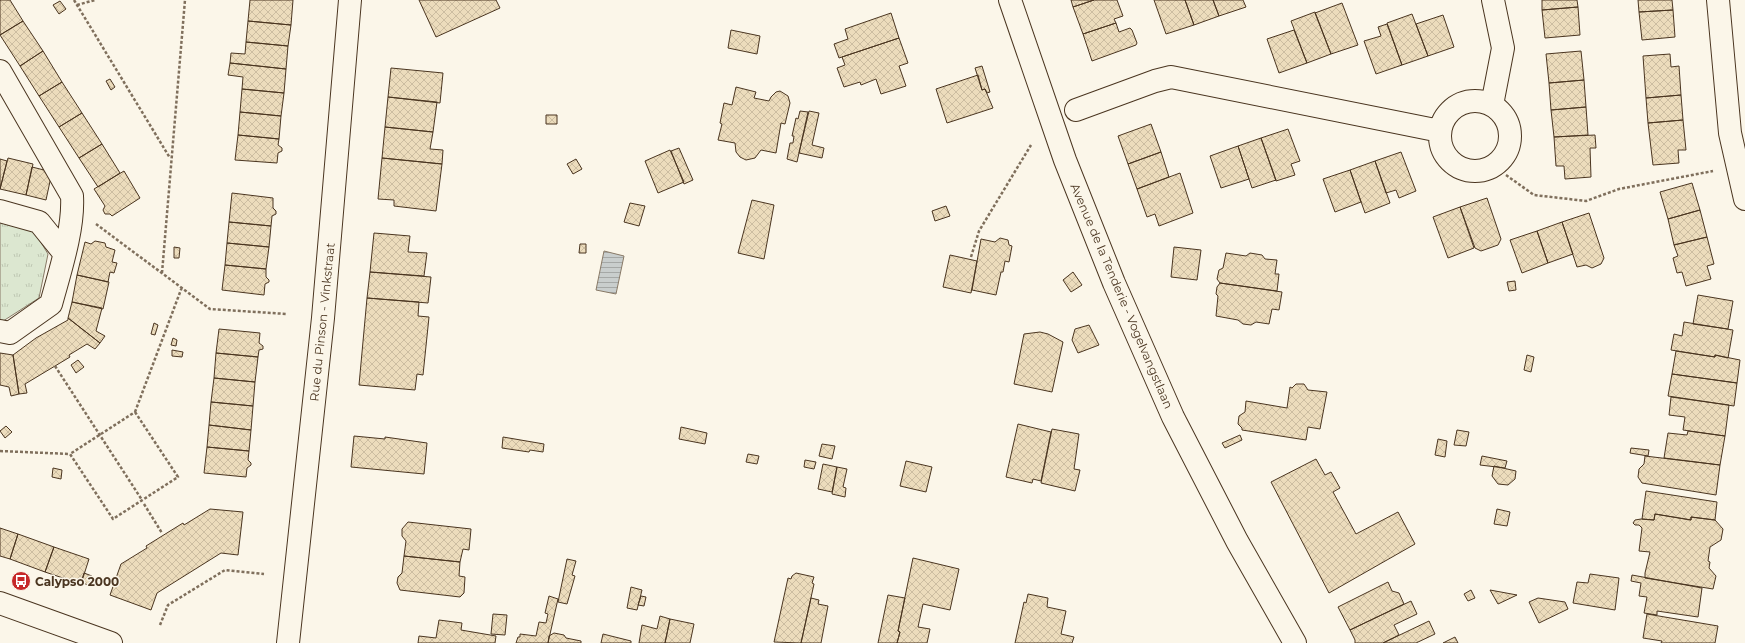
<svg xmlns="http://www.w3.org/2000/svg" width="1745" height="643" viewBox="0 0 1745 643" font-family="Montserrat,sans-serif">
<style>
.grass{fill:url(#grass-tufts);stroke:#887966}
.water{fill:url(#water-rules);stroke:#887966}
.building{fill:url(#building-cross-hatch);stroke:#4a3520}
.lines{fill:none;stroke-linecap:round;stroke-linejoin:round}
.street-casing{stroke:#4a3520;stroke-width:24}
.secondary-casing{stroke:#4a3520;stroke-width:24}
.path{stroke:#7f6f5c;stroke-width:2.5;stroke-dasharray:3 2;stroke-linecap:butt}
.street{stroke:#fbf6e9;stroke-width:22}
.secondary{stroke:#fbf6e9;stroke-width:22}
.labels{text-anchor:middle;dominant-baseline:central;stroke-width:3;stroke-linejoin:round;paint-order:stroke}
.street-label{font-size:12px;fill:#4a3520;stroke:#fbf6e9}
.poi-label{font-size:12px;font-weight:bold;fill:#4a3520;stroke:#fbf6e9;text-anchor:start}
</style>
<defs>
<pattern id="grass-tufts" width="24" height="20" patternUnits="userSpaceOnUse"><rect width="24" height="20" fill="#dce7d0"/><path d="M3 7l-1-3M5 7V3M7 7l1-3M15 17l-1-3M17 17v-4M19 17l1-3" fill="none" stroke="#bec7b2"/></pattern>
<pattern id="water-rules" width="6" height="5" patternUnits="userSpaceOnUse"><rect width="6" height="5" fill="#c9cecd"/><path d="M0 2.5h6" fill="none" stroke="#a5a8a6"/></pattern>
<pattern id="building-cross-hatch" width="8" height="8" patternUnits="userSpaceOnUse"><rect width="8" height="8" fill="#ecdcbc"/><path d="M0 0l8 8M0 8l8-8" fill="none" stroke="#ccbda1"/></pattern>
</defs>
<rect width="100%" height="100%" fill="#fbf6e9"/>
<path class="grass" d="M 0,219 L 31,226 L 48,254 L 39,298 L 0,323 Z"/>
<path class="water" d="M 604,251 L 624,256 L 616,294 L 596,290 Z"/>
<path class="building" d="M 0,0 L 10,0 L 23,21 L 0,35 Z
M 250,0 L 293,0 L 291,25 L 248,21 Z
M 419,0 L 496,0 L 500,8 L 436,37 Z
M 1071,0 L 1094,0 L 1073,7 Z
M 1094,0 L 1117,0 L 1123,16 L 1114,19 L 1116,23 L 1083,34 L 1073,7 Z
M 1154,0 L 1185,0 L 1194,25 L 1166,34 Z
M 1185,0 L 1213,0 L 1219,16 L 1194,25 Z
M 1213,0 L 1243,0 L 1246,7 L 1219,16 Z
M 1542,0 L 1577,0 L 1578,7 L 1542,10 Z
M 1638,0 L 1672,0 L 1673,10 L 1639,12 Z
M 60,1 L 66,9 L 59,14 L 53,5 Z
M 1342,3 L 1358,45 L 1331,54 L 1315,13 Z
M 1578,7 L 1580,35 L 1545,38 L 1542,10 Z
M 1673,10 L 1675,37 L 1642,40 L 1639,12 Z
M 1315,12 L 1331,54 L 1307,63 L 1291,21 Z
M 891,13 L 899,38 L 839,58 L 834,44 L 848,39 L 845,29 Z
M 1412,14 L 1428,56 L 1402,65 L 1387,23 Z
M 1443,15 L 1454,47 L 1428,56 L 1416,24 Z
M 23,21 L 43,51 L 20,66 L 0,35 Z
M 248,21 L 291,25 L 288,46 L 246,42 Z
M 1116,23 L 1119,32 L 1130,28 L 1132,30 L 1137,43 L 1136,45 L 1092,61 L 1083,34 Z
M 1387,24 L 1402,65 L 1376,74 L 1364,41 L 1381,36 L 1378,27 Z
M 731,30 L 760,36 L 757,54 L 728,48 Z
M 1294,30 L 1307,63 L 1279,73 L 1267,39 Z
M 899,38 L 908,63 L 899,66 L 906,86 L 881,94 L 876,79 L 861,85 L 860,82 L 844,87 L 837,68 L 845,65 L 842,57 Z
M 246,42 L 288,46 L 286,69 L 230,63 L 231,53 L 245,54 Z
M 43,51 L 62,82 L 39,96 L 20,66 Z
M 1581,51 L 1584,80 L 1549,83 L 1546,54 Z
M 1670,54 L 1671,67 L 1679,66 L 1681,95 L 1646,98 L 1643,56 Z
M 230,63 L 286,69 L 284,93 L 242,89 L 243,77 L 228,75 Z
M 982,66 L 990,92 L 987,93 L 985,89 L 982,90 L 975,68 Z
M 391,68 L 443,73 L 440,103 L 388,97 Z
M 978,75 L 982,90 L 985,89 L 993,108 L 947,123 L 936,89 Z
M 110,79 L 115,87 L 111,90 L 106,81 Z
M 1584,80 L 1586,107 L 1551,110 L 1549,83 Z
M 62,82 L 82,113 L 59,127 L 39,96 Z
M 736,87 L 756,92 L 754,98 L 769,101 L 771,97 L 776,92 L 780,91 L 788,96 L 790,103 L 785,124 L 781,123 L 776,153 L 761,150 L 755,158 L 746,160 L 740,157 L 736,152 L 735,143 L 718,140 L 722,124 L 720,123 L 724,103 L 732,105 Z
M 242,89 L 284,93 L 281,116 L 240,112 Z
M 1681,95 L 1683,120 L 1648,123 L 1646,98 Z
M 388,97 L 437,102 L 433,132 L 385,127 Z
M 1586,107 L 1588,135 L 1554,137 L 1551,110 Z
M 800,111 L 808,112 L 797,162 L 787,159 L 790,143 L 793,143 L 794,136 L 792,136 L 796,118 L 798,119 Z
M 809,111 L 819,113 L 812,145 L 824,148 L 822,158 L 799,153 Z
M 240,112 L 281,116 L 279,139 L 238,135 Z
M 82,113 L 102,144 L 79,158 L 59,127 Z
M 546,115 L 557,115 L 557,124 L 546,124 Z
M 1683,120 L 1686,150 L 1678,150 L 1679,163 L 1653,165 L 1648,123 Z
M 1151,124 L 1161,152 L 1128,164 L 1118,136 Z
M 385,127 L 433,132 L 430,149 L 443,150 L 442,164 L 382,158 Z
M 1288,129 L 1300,161 L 1291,164 L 1295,175 L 1276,181 L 1261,138 Z
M 238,135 L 279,139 L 278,145 L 282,148 L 282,151 L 278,153 L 277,163 L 235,160 Z
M 1595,135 L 1596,148 L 1590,148 L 1591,177 L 1565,179 L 1564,166 L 1556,166 L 1554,137 Z
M 1261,138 L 1276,180 L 1252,188 L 1238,146 Z
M 102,144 L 120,173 L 98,187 L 79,158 Z
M 1238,146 L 1249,179 L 1221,188 L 1210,156 Z
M 679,148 L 693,180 L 684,184 L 671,151 Z
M 670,150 L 684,182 L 658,193 L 645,161 Z
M 1161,152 L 1169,177 L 1137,189 L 1128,164 Z
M 1401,152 L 1416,191 L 1399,198 L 1396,190 L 1386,193 L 1375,161 Z
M 8,158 L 33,164 L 26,195 L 0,189 Z
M 382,158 L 442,164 L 436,211 L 394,206 L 394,200 L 378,199 Z
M 0,159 L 7,161 L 0,189 Z
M 576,159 L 582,169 L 573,174 L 567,164 Z
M 1375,161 L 1390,203 L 1365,213 L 1350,170 Z
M 32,167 L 52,172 L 46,200 L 26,195 Z
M 1350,170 L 1361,202 L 1335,212 L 1323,179 Z
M 124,171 L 140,198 L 112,216 L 110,214 L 105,214 L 103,210 L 105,206 L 94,189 Z
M 1180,173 L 1193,213 L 1159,226 L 1155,214 L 1147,217 L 1137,189 Z
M 1692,183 L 1700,210 L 1668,219 L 1660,192 Z
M 232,193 L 273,198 L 273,208 L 276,211 L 276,214 L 272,216 L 271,226 L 229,222 Z
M 1487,198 L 1501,239 L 1498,245 L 1481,251 L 1475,248 L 1460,207 Z
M 752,200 L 774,205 L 764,259 L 738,253 Z
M 630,203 L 645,206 L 639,226 L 624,222 Z
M 946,206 L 950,216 L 935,221 L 932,211 Z
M 1460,207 L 1474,248 L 1448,258 L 1433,217 Z
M 1700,210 L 1707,237 L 1674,245 L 1668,219 Z
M 1589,213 L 1604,258 L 1601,264 L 1592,268 L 1586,265 L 1577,267 L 1562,222 Z
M 229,222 L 271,226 L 269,247 L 227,243 Z
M 1562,222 L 1573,254 L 1548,263 L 1537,231 Z
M 1537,231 L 1548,263 L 1522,273 L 1510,240 Z
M 374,233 L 410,236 L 408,252 L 427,253 L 424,276 L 370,272 Z
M 1707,237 L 1714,264 L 1707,266 L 1711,279 L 1686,286 L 1682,272 L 1677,273 L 1673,258 L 1678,256 L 1674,245 Z
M 1000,238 L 1008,240 L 1009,245 L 1012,246 L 1009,262 L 1005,261 L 1003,272 L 1001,272 L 996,295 L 972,290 L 981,239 L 995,242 Z
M 95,241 L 105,243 L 106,247 L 115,250 L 112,262 L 117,263 L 114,273 L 110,272 L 108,282 L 77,275 L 85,242 L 91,244 Z
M 227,243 L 269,247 L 266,269 L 225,265 Z
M 580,244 L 586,244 L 586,253 L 579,253 Z
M 174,247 L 180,248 L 179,258 L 174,258 Z
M 1174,247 L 1201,250 L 1197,280 L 1171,277 Z
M 1226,253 L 1246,256 L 1250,253 L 1262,255 L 1265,259 L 1277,260 L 1275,274 L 1279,274 L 1277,291 L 1220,283 L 1217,279 L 1219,270 L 1223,268 Z
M 950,255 L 977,261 L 971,293 L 943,287 Z
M 225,265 L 266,269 L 266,277 L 269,280 L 269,282 L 265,284 L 264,295 L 222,290 Z
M 370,272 L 431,277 L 428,303 L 367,298 Z
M 1073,272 L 1082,285 L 1071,292 L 1063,280 Z
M 77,275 L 109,282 L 103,309 L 72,302 Z
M 1515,281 L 1516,290 L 1509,291 L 1507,282 Z
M 1220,283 L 1282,292 L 1279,310 L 1272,309 L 1269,324 L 1256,322 L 1251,325 L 1243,324 L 1238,320 L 1216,316 L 1218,296 L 1216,294 L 1217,287 Z
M 1698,295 L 1733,301 L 1728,329 L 1693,324 Z
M 367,298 L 419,302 L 418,316 L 429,317 L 423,375 L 417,374 L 415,390 L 359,385 Z
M 72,302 L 102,308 L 96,331 L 105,336 L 100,343 L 68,318 Z
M 68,318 L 100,343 L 95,349 L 87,344 L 69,355 L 70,357 L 25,384 L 27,393 L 19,394 L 13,355 L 36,338 L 68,320 Z
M 1684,322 L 1733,330 L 1728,358 L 1715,355 L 1715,357 L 1671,350 L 1674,334 L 1682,336 Z
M 154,323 L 158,325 L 155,335 L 151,334 Z
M 1089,325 L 1099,345 L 1078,353 L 1072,340 L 1075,329 Z
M 219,329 L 260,333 L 259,343 L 263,346 L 263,349 L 259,350 L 258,357 L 216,353 Z
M 1040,332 L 1048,334 L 1063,342 L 1052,392 L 1014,384 L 1024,334 Z
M 173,338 L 177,340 L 176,346 L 171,345 Z
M 172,350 L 183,352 L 182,357 L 172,356 Z
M 1676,351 L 1715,357 L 1715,355 L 1740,360 L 1737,383 L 1672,374 Z
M 0,353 L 13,355 L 19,394 L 11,396 L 9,387 L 0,385 Z
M 216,353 L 258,357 L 255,382 L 214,378 Z
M 1527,355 L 1534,357 L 1531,372 L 1524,370 Z
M 78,360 L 84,367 L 76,373 L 71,365 Z
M 1672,374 L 1737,383 L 1734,406 L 1668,396 Z
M 214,378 L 255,382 L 253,406 L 211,402 Z
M 1296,384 L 1304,384 L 1308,390 L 1327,392 L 1320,429 L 1308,427 L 1306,440 L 1242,430 L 1242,428 L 1238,424 L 1239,416 L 1245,412 L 1246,401 L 1287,408 L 1290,387 L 1292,388 Z
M 1671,397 L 1729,405 L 1725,436 L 1683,430 L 1685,417 L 1669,415 Z
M 211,402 L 253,406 L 251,430 L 209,425 Z
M 1018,424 L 1051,432 L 1041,481 L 1033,479 L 1032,483 L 1006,477 Z
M 209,425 L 251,430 L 249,451 L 207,447 Z
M 6,426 L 12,432 L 5,438 L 0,431 Z
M 681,427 L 707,433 L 705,444 L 679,439 Z
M 1052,429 L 1079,434 L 1074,469 L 1080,470 L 1075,491 L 1041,483 Z
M 1457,430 L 1469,432 L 1466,446 L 1454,445 Z
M 1688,431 L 1725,436 L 1720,465 L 1664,458 L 1668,433 L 1687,435 Z
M 1240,435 L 1242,440 L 1225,448 L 1222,443 Z
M 354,436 L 385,439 L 385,437 L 427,443 L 424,474 L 351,467 Z
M 503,437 L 544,444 L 543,452 L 530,450 L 529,452 L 502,448 Z
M 1438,439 L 1447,441 L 1445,457 L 1435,455 Z
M 822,444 L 835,446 L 832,459 L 819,456 Z
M 207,447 L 249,451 L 248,460 L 251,463 L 251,465 L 247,468 L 246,477 L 204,473 Z
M 1631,448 L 1649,450 L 1648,456 L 1630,453 Z
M 748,454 L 759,456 L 757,464 L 746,462 Z
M 1482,456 L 1507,461 L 1505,468 L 1480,465 Z
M 1645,456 L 1720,465 L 1716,495 L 1642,483 L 1638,477 L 1639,469 L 1644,464 Z
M 1316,459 L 1325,475 L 1331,472 L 1340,488 L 1333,492 L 1356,534 L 1398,512 L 1415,544 L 1329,593 L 1271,482 Z
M 805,460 L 816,462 L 814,469 L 804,467 Z
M 906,461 L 932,467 L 926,492 L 900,486 Z
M 823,464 L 837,467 L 832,492 L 818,489 Z
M 1494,466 L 1516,471 L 1515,479 L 1508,485 L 1498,484 L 1492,476 Z
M 837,467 L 847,469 L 843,487 L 846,488 L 845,497 L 832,494 Z
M 53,468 L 62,470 L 61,479 L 52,477 Z
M 1646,491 L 1717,502 L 1715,520 L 1691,517 L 1691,520 L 1655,514 L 1654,520 L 1642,519 Z
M 210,509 L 243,512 L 238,555 L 221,553 L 157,593 L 151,610 L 110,595 L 121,564 L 147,548 L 146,546 L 183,523 L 184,525 Z
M 1497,509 L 1510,512 L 1507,526 L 1494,524 Z
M 1655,514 L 1691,520 L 1691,517 L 1715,520 L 1723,529 L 1721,540 L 1710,547 L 1708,561 L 1710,562 L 1709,568 L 1716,576 L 1713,589 L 1645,578 L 1645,573 L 1650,552 L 1639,551 L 1642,528 L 1639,525 L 1635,525 L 1633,523 L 1635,520 L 1641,519 L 1654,520 Z
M 408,522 L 471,529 L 469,550 L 463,549 L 460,562 L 404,556 L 406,541 L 402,536 L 402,529 Z
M 0,528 L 18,534 L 10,559 L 0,556 Z
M 18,534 L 54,547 L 45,572 L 10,559 Z
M 54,547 L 89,559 L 81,584 L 45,572 Z
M 404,556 L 460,562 L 459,576 L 465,577 L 464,593 L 460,597 L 400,590 L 397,583 L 398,577 L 402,573 Z
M 913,558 L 959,569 L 950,610 L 923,604 L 918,627 L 930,629 L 927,643 L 897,643 L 900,632 L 898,631 Z
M 567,559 L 576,561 L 572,575 L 575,576 L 567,604 L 558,602 Z
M 84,573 L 92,576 L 88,585 L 81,582 Z
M 796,573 L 814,577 L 812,583 L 814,584 L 801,643 L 774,642 L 788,578 L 791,579 L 792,576 Z
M 1590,574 L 1619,578 L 1615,610 L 1573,603 L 1577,582 L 1588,583 Z
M 1632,575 L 1702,588 L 1698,617 L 1657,611 L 1657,615 L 1644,613 L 1647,597 L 1639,596 L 1641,583 L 1631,581 Z
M 1388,582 L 1392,591 L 1399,593 L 1404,604 L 1350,630 L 1338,607 Z
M 631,587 L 642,590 L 637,610 L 627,608 Z
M 1471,590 L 1475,598 L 1468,601 L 1464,594 Z
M 1490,590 L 1517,595 L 1498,604 Z
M 1028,594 L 1048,598 L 1047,607 L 1066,611 L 1061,634 L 1074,637 L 1072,643 L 1015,643 L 1024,602 L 1026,603 Z
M 888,595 L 905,598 L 898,631 L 900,632 L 897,643 L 878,643 Z
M 549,596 L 558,599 L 548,643 L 516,643 L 518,637 L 520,637 L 520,634 L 536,636 L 539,622 L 546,623 L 548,614 L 545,613 Z
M 641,596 L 646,597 L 644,606 L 638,605 Z
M 811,598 L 819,600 L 818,604 L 828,606 L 821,643 L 801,643 Z
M 1538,598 L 1565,602 L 1568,609 L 1539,623 L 1529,602 Z
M 1411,601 L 1417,614 L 1394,625 L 1399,635 L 1383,643 L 1355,643 L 1355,640 L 1350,630 Z
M 493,614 L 507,615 L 505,635 L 491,634 Z
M 1647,614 L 1718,626 L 1715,643 L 1661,643 L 1662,641 L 1643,638 Z
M 660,616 L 670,619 L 665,643 L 639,643 L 642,625 L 657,629 Z
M 670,619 L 694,624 L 690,643 L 665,643 Z
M 439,620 L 462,623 L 461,630 L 496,636 L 495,643 L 418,643 L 419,636 L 436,638 Z
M 1429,621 L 1435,634 L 1416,643 L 1383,643 Z
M 554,633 L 564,635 L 566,638 L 581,641 L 581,643 L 548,643 L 549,636 Z
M 603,634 L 631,641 L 631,643 L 601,643 Z
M 1455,637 L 1458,643 L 1443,643 Z"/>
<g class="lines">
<g class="street-casing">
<path id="street" d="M 1010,0 L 1065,160 L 1114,283 L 1173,417 L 1237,541 L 1295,643
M 1718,0 L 1730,133 L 1745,199
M 0,71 L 72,196 C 74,229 60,271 51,304 L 10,333 L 0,331
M1440 136a35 35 0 1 1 70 0a35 35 0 1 1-70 0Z
M 1492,105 L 1503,48 L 1493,0
M 1076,110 L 1155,81 L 1171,77 L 1440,131
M 0,211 L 39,222 L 64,253
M 288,643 L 323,318 L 350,0"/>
</g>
<g class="secondary-casing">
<path id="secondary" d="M 0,603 L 111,643"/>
</g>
<path class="path" d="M 74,0 L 170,158
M 77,5 L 95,0
M 1506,175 L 1534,195 L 1586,201 L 1619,189 L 1713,171
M 96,224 L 210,309 L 287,314
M 971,257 L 979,231 L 1031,145
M 162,273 L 185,0
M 55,366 L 142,500
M 135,412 L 178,477 L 113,519 L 70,454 Z
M 135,412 L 182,287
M 0,451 L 70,454
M 144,504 L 162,533
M 160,625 L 168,605 L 225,570 L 264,574"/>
<use href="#street" class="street"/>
<use href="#secondary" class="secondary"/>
</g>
<defs>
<g id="bus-disc" transform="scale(1)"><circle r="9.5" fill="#c62828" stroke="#fbf6e9"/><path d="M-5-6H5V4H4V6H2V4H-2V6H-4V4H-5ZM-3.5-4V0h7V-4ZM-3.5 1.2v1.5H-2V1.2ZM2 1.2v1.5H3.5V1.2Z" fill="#fff"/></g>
</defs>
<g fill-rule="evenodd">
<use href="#bus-disc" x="21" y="581"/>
</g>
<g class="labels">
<g class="street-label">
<text transform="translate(1122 296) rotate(67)">Avenue de la Tenderie - Vogelvangstlaan</text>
<text transform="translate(322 322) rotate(-84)">Rue du Pinson - Vinkstraat</text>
</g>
<g class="poi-label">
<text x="35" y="581">Calypso 2000</text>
</g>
</g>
</svg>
